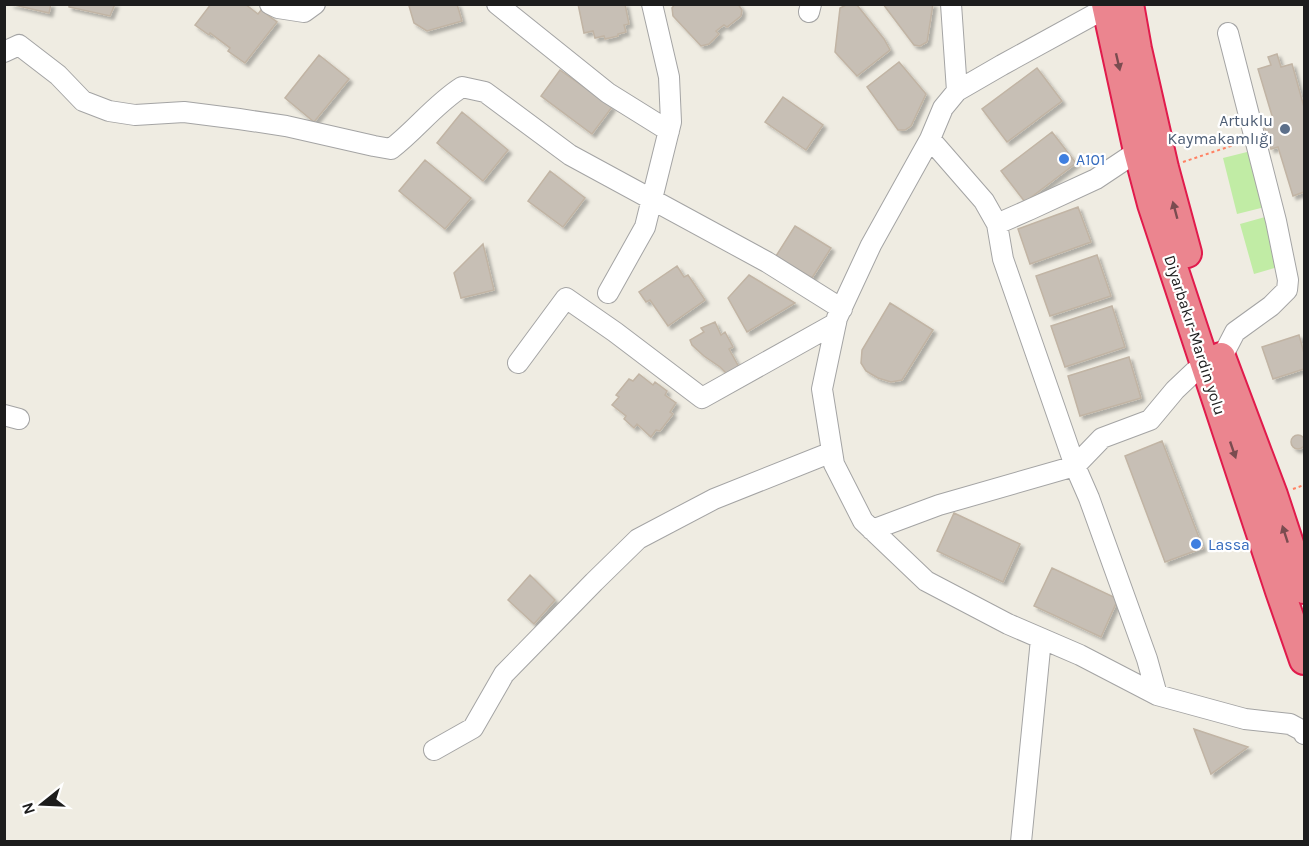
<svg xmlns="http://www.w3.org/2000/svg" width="1309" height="846" viewBox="0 0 1309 846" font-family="Karla,sans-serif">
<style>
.grass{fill:#c1eca5}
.building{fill:#c7bfb5;stroke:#c1b4a4;stroke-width:1.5;filter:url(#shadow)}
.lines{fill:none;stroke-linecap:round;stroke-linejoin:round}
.minor-casing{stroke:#a4a4a4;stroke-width:22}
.highway-casing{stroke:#e11b4c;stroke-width:32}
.path{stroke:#ff8263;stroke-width:2;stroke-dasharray:3 3;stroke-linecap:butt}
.minor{stroke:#fff;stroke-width:20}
.highway{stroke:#eb858f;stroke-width:28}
.oneway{fill:#7a4c50}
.service-dot{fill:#5c6f8a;stroke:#fff;stroke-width:2}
.shop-dot{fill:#3f7fe0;stroke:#fff;stroke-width:2}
.labels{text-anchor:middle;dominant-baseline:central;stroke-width:4.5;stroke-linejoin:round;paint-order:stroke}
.service-label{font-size:16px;fill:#4e5e75;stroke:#fff;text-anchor:end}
.shop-label{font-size:16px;fill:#366cbe;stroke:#fff;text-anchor:start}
.street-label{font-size:16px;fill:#1d1d1d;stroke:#fff}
</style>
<defs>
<filter id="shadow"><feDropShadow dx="3.5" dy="3.5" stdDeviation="1.5" flood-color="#0004"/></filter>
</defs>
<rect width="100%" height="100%" fill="#efece2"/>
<path class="grass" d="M 1251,151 L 1265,207 L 1237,214 L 1223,158 Z
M 1265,217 L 1278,267 L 1254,274 L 1240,224 Z"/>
<path class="building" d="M 10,4 L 51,4 L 49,13 Z
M 69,4 L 115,4 L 110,16 L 69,7 Z
M 211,4 L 245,4 L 258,14 L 261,10 L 277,22 L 245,63 L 228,51 L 230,48 L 210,33 L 209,35 L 195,25 Z
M 413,4 L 457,4 L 462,21 L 427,31 L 414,23 L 409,6 Z
M 578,4 L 625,4 L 629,24 L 624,25 L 626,32 L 618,34 L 618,36 L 605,39 L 604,36 L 595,38 L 593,31 L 584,33 Z
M 675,4 L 738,4 L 742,10 L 741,16 L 727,27 L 724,25 L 716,31 L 719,34 L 709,44 L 701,46 L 673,16 L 672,8 Z
M 848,4 L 857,5 L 884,39 L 890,50 L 857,76 L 835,52 L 840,8 Z
M 883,4 L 933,4 L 927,42 L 920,46 L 914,45 Z
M 1277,54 L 1281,67 L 1292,64 L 1304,107 L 1304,192 L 1293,196 L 1278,147 L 1271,149 L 1263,122 L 1273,119 L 1258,69 L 1271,65 L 1268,57 Z
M 319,55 L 349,79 L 314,122 L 285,98 Z
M 899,62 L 926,94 L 911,126 L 905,130 L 898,130 L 867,87 Z
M 1037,68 L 1062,101 L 1007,142 L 982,109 Z
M 560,70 L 612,107 L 592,134 L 541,96 Z
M 783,97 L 823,125 L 806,150 L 765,122 Z
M 462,112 L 508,150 L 483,181 L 437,143 Z
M 1052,132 L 1076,163 L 1025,202 L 1001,171 Z
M 425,160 L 471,198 L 445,229 L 399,191 Z
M 550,171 L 585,198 L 563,227 L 528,201 Z
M 1078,207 L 1091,242 L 1030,264 L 1018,229 Z
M 795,226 L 831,248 L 812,278 L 776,256 Z
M 483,244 L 494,290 L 461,298 L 454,273 Z
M 1097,255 L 1111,296 L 1050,316 L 1036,276 Z
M 677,266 L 684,277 L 688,275 L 705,300 L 668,326 L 650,300 L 646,302 L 639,292 Z
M 749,275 L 795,303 L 747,332 L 728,298 Z
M 890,303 L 933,330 L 902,380 L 891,382 L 878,378 L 866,371 L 861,363 L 862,350 Z
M 1112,306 L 1125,347 L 1065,367 L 1051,326 Z
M 715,322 L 721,335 L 725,332 L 733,347 L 729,349 L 740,369 L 729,376 L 720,367 L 704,356 L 692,345 L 690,340 L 704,332 L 701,328 Z
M 1299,335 L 1304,353 L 1304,369 L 1273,379 L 1262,347 Z
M 1129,357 L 1141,398 L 1080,416 L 1068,376 Z
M 639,374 L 653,385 L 655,382 L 667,391 L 665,395 L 676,403 L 670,412 L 673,414 L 660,431 L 656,430 L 651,437 L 637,424 L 634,428 L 624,419 L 626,416 L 612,405 L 619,397 L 616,395 L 629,379 L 633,381 Z
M1291 442a7 7 0 1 1 14 0a7 7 0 1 1-14 0Z
M 1162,441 L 1203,548 L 1165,562 L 1125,456 Z
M 954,513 L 1020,544 L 1003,582 L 937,551 Z
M 1052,568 L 1118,599 L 1101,637 L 1034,606 Z
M 530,575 L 555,600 L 534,624 L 508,600 Z
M 1194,729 L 1248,747 L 1211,774 Z"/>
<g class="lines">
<g class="minor-casing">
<path id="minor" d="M 270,4 L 278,8 L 304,12 L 315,4
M 497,4 L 608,93 L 669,131
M 951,4 L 957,91
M 1106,8 L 1002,65 L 957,91 L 943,108 L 930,139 L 871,245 L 837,318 L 822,389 L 834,464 L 863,521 L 926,581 L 1008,624 L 1080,655 L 1157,695 L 1245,719 L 1290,724 L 1303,731 L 1304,734
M 809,12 L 811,4
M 4,52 L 19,45 L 58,75 L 83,101 L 109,111 L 135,115 L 184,112 L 239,119 L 286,126 L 374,146 L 391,149 C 416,130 435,104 462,87 L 485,92 L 570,155 L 767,262 L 842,309
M 930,139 L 984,201 L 997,224 L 1003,259 L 1075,466 L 1089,498 L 1147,659 L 1157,695
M 997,224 L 1031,209 L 1096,179 L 1138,151
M 608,293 L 645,227 L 671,122 L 669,77 L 652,4
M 1222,357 L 1235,332 L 1271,306 L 1287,290 L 1288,280 L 1276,221 L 1228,33
M 518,363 L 566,298 L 615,332 L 702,398 L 836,323
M 4,415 L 19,419
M 872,530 L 939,505 L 1075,466 L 1102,438 L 1150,420 L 1175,390 L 1194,372 L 1204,366
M 434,750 L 473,728 L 504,674 L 594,582 L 638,539 L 714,499 L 832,452
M 1021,842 L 1041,639"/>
</g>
<g class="highway-casing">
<path id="highway" d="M 1106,4 L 1138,151 L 1152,204 L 1280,591 L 1304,660
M 1129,4 L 1137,49 L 1164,168 L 1187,253
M 1221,357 L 1273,495 L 1304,589"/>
</g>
<path class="path" d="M 1183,162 L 1240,143
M 1293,489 L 1304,485"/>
<use href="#minor" class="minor"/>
<use href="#highway" class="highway"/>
</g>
<defs><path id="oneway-solid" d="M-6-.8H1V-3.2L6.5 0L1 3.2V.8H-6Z" transform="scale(1.5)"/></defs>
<g class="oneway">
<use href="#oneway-solid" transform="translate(1118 62) rotate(77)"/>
<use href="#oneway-solid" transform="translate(1175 210) rotate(-105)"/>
<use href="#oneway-solid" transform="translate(1233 450) rotate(71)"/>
<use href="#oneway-solid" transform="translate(1285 534) rotate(-108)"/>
</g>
<circle class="service-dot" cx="1285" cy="129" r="6"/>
<g class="shop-dot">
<circle cx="1064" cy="159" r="6"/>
<circle cx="1196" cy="544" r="6"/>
</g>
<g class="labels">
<g class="service-label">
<text x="1273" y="120">Artuklu<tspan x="1273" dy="18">Kaymakamlığı</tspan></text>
</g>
<g class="shop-label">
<text x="1076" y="159">A101</text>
<text x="1208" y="544">Lassa</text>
</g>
<g class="street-label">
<text transform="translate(1195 335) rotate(72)">Diyarbakır-Mardin yolu</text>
</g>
</g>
<rect width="1309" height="846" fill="none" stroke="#1d1d1d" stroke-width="12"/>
<g transform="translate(42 804) rotate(252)" stroke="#ffffff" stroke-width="4.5" paint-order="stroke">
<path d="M0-4.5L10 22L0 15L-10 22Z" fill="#1d1d1d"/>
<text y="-9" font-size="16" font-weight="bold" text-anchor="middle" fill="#1d1d1d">N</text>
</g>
</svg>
